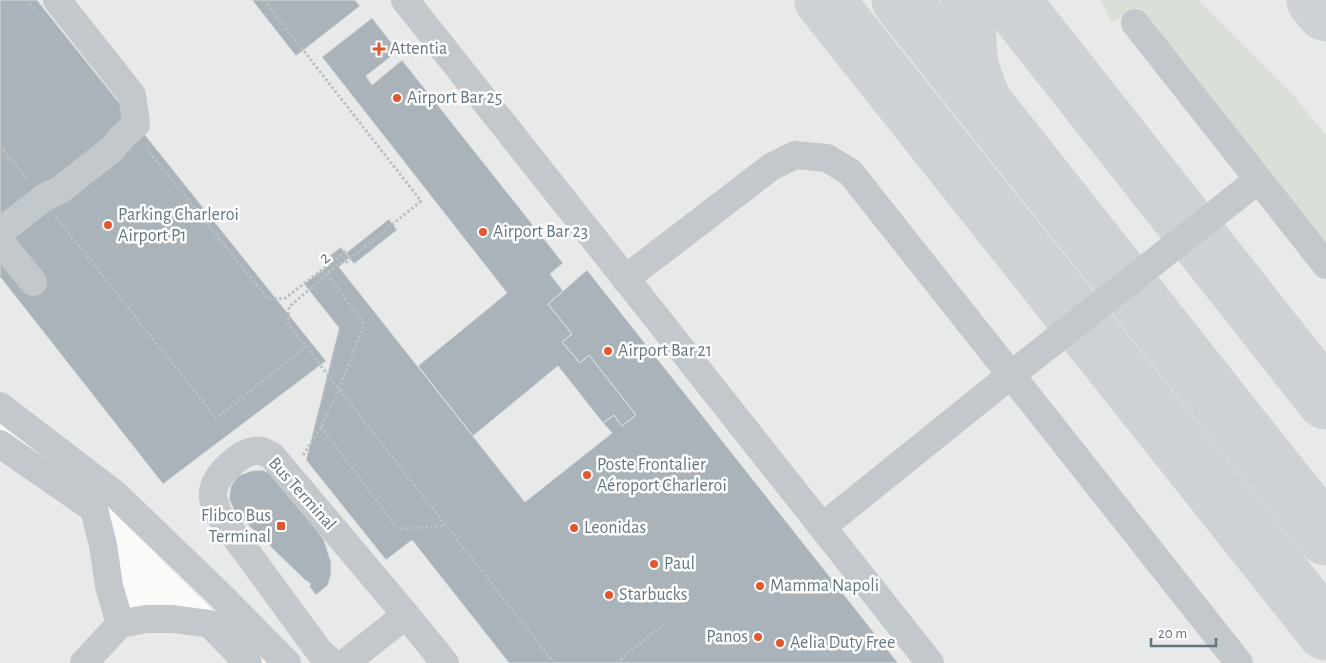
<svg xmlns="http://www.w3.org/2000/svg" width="1326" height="663" viewBox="0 0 1326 663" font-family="'Alegreya Sans',sans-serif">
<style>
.built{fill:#e8e9e9}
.green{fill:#dadfd7}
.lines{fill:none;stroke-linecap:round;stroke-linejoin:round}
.taxiway{stroke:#ced2d4;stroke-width:59}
.building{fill:#aab3b9;stroke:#dcdcda}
.path{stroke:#bbbfc2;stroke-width:3;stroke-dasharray:2.5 2.5;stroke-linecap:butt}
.minor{stroke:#c3c8cc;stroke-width:28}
.minor-bridge{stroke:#c3c8cc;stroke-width:28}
.poi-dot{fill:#e4572e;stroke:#fff;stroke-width:2}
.labels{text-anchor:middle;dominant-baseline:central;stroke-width:5;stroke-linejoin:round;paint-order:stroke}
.poi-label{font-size:18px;fill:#657683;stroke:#fff;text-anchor:start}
.street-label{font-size:18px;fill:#657683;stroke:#fff}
</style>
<rect width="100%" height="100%" fill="#fafaf8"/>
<path class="built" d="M 0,0 L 1326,0 L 1326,663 L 266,663 L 100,499 L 0,423 Z
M 0,444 L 94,509 L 120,623 L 210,624 L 245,663 L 0,663 Z"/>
<path class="green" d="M 1101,0 L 1198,0 L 1294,96 L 1326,135 L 1326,246 L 1139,7 L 1112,23 Z"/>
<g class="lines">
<path class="taxiway" d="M 824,0 L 1326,631
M 901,0 L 1326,536
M 971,0 C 966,18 966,46 969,64 C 972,76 976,88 981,99
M 1010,0 L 1326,400
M 1316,0 L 1326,12"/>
</g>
<path class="building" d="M 0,0 L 37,0 L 326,361 L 163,484 L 1,278 L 0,279 Z
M 252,0 L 355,0 L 360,6 L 296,56 Z
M 372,18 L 398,51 L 366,76 L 372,85 L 402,60 L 563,263 L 550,274 L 563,291 L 548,304 L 572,334 L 562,342 L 580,363 L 589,355 L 636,415 L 622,426 L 614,415 L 603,423 L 558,366 L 473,436 L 418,366 L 507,293 L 322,57 Z
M 389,219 L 397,230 L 354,264 L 346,253 Z
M 341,247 L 349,258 L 339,267 L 525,502 L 612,433 L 603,423 L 614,415 L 622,426 L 636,415 L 589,355 L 580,363 L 562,342 L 572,334 L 548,304 L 587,270 L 898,663 L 509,663 L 412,540 L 386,560 L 306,460 L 339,328 L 304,284 L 329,265 L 324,260 Z
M 263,470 L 275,476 L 324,540 L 331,562 L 331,574 L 328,585 L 316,595 L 309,586 L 311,584 L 305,580 L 235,512 L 229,499 L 231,486 L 238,476 L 251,471 Z"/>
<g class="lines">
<path class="path" d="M 26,0 L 34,9
M 264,0 L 421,201 L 344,264
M 0,146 L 28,181
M 146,148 L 267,298 L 284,299 L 345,252 L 348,256 L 289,307 L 288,324 L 554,663
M 56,217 L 216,418 L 306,347
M 321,427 L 398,529 L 444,526
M 303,455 L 321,427 L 339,389 L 364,324 L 327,274
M 616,663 L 665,623"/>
<path class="minor" d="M 57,0 L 132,95 L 136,124
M 405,0 L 930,663
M 1135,23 L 1326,265
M 0,232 L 45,197 L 60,190 L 112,149 L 122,137
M 0,241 L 33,282
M 625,279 L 771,167 L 795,155 L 827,158 L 850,172 L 1011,375 L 1258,180
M 0,406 L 115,494 L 219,594 L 287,663
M 0,444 L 94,509 L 103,545 L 109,586 L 120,624
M 822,527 L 1011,375 L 1239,663
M 120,624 L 146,619 L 173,619 L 210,624 L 248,663
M 84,663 L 120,624
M 332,663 L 319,651 L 218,513 C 215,505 212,499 213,491 C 215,476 239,453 254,451 C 261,449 266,453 272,456 L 406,615
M 345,663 L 406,615 L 445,663"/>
<path class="minor-bridge" d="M 122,137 L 136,124"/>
</g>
<g class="poi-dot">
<path d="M376.5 41.5h5v5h5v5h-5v5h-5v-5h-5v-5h5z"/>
<circle cx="397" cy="98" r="5"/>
<circle cx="108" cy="225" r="5"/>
<circle cx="483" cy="232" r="5"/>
<circle cx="608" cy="351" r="5"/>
<circle cx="587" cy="475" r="5"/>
<rect x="276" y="521" width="10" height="10" rx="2.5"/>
<circle cx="574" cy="528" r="5"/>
<circle cx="654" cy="564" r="5"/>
<circle cx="760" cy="586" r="5"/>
<circle cx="609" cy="595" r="5"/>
<circle cx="758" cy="637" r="5"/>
<circle cx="780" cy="643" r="5"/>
</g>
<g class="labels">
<g class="poi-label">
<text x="390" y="49">Attentia</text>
<text x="407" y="98">Airport Bar 25</text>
<text x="118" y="215">Parking Charleroi<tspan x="118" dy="21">Airport P1</tspan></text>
<text x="493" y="232">Airport Bar 23</text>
<text x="618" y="351">Airport Bar 21</text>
<text x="597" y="465">Poste Frontalier<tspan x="597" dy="21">Aéroport Charleroi</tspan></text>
<text x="271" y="516" text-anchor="end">Flibco Bus<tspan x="271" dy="21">Terminal</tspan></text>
<text x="584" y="528">Leonidas</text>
<text x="664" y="564">Paul</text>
<text x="770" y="586">Mamma Napoli</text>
<text x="619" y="595">Starbucks</text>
<text x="748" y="637" text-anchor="end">Panos</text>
<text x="790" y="643">Aelia Duty Free</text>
</g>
<g class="street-label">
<text transform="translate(325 258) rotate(-40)">2</text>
<text transform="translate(302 494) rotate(48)">Bus Terminal</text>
</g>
</g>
<path d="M1151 638v8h65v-8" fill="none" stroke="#657683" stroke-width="2.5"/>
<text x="1158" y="638" font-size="15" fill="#657683" stroke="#ffffff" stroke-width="4" paint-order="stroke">20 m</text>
</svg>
